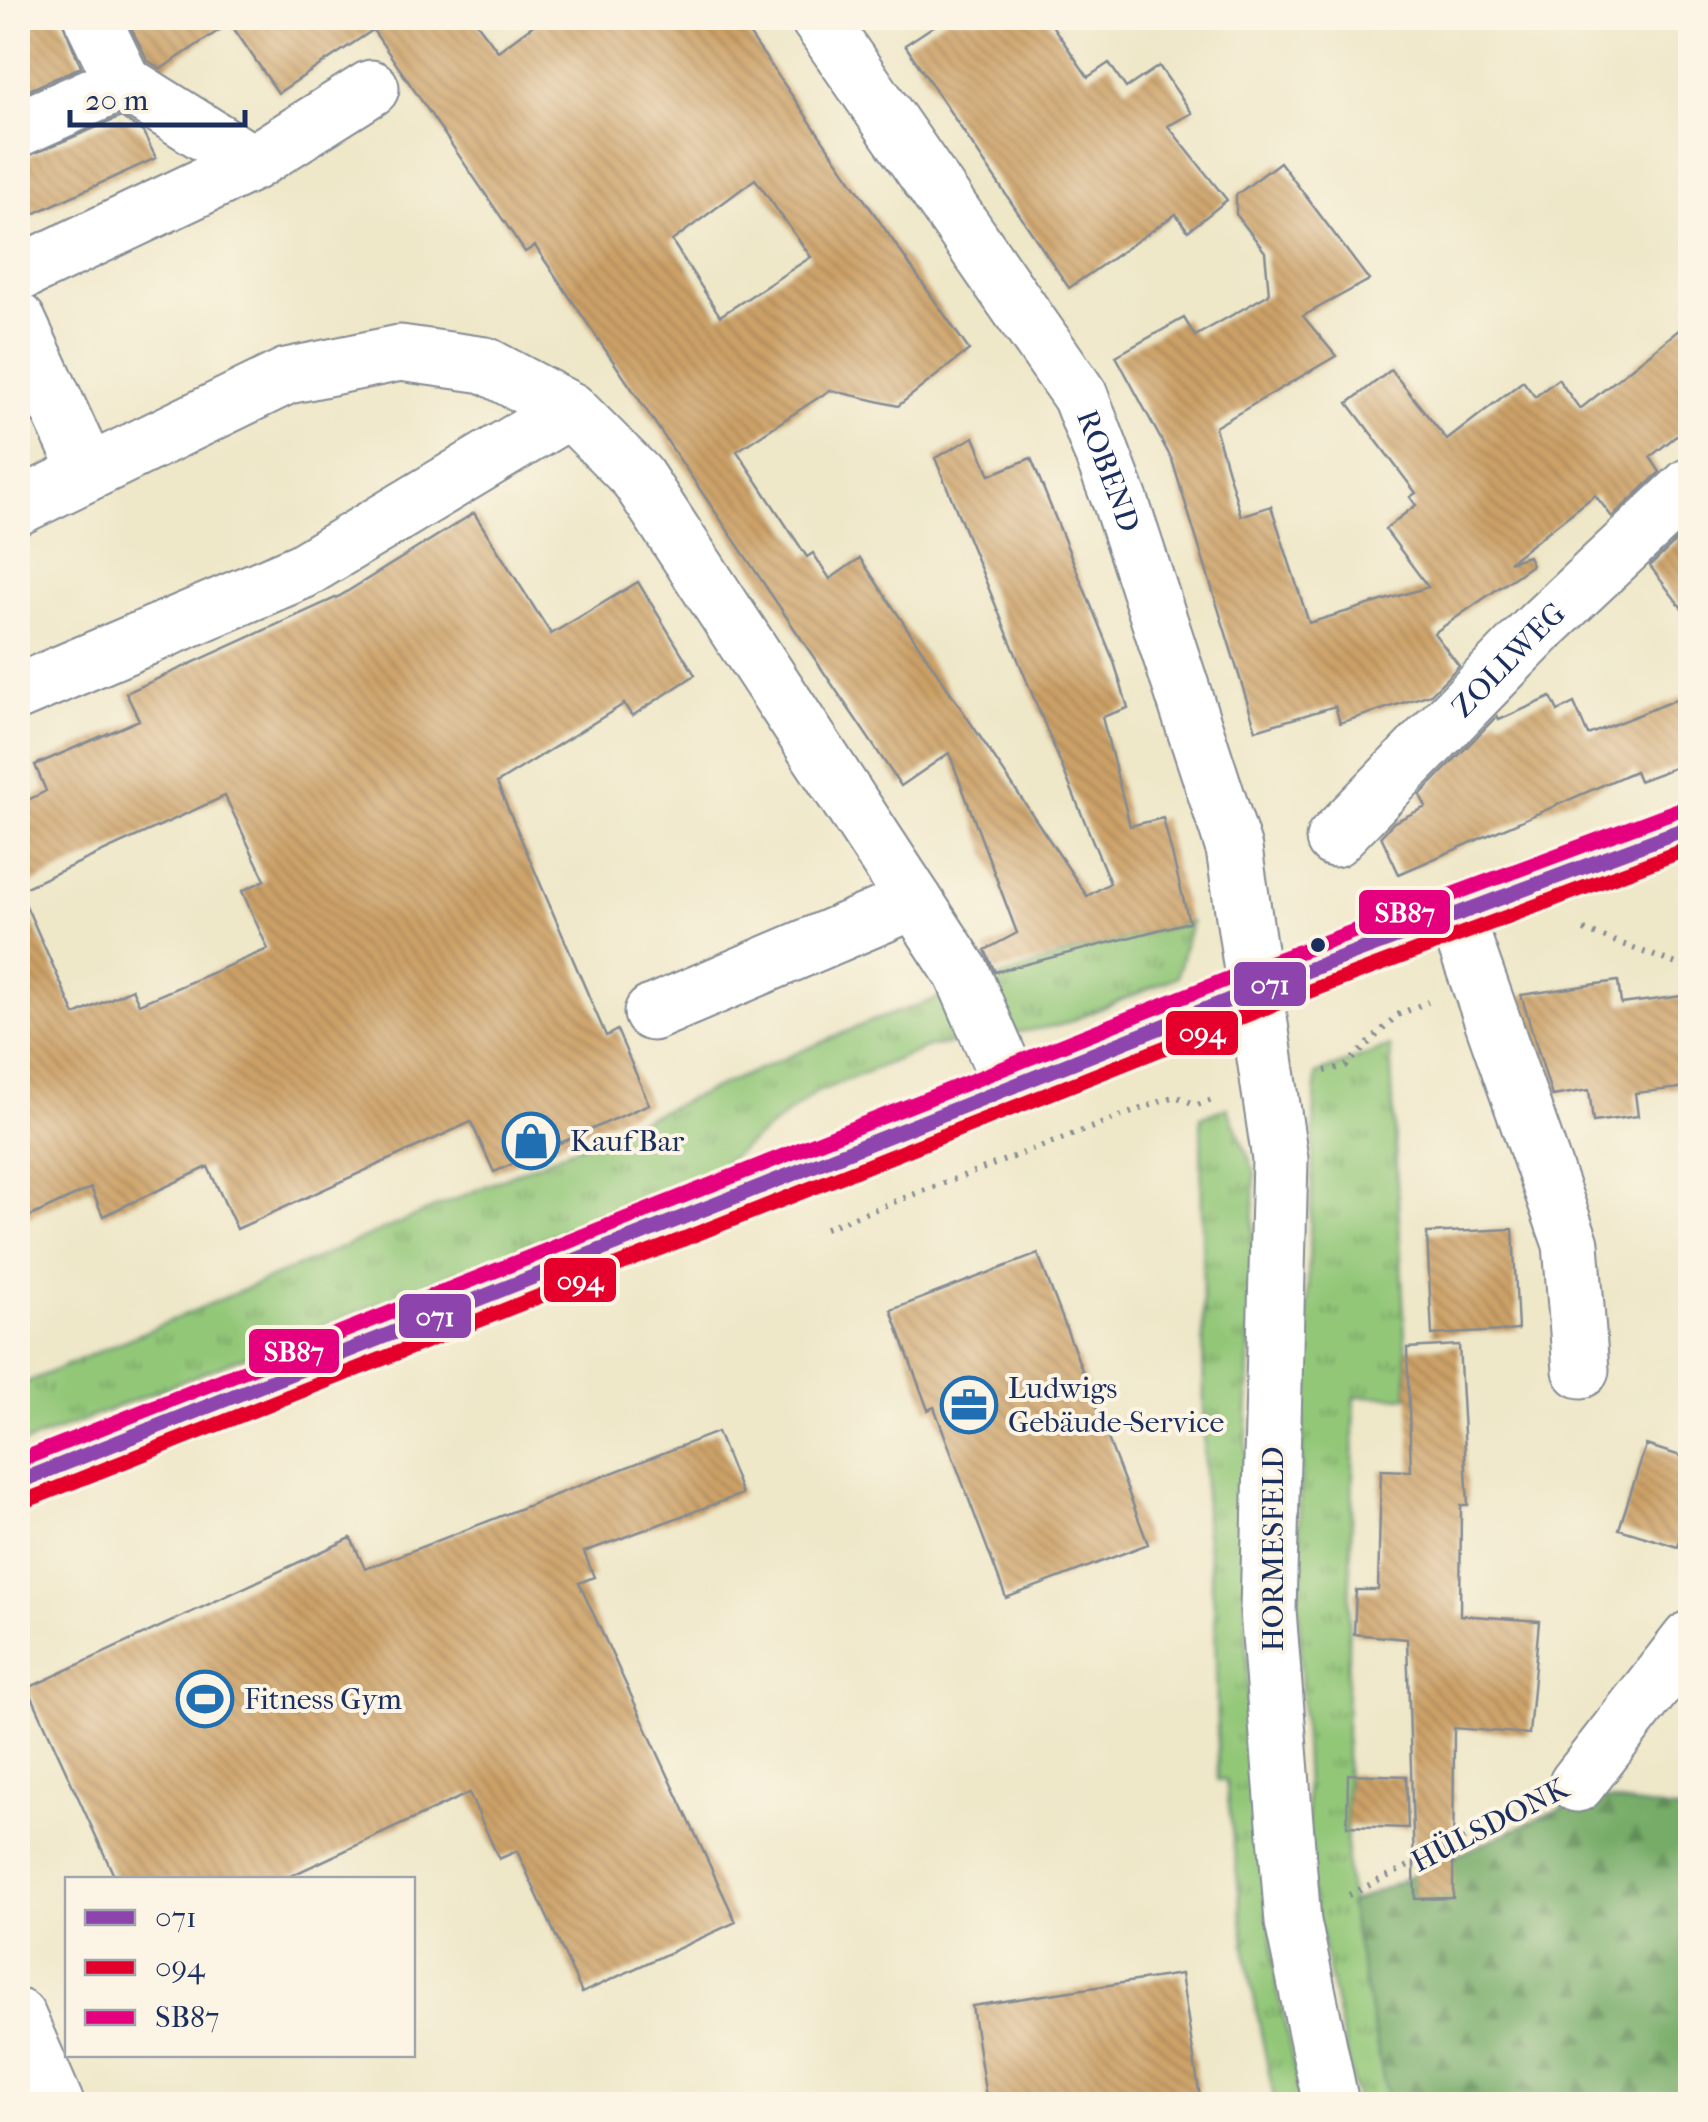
<svg xmlns="http://www.w3.org/2000/svg" width="1708" height="2122" viewBox="0 0 1708 2122" font-family="'IM FELL French Canon',serif">
<style>
.grass{fill:url(#grass-tufts);stroke:#577b6b;stroke-width:2.5}
.forest{fill:url(#forest-firs);stroke:#486e63;stroke-width:2.5}
.building{fill:url(#building-back-hatch);fill-rule:evenodd}
.lines{fill:none;stroke-linecap:round;stroke-linejoin:round}
.minor-casing{stroke:#848b93;stroke-width:59}
.major-casing{stroke:#848b93;stroke-width:59}
.path{stroke:#848b93;stroke-width:6;stroke-dasharray:2.5 8;stroke-linecap:butt}
.minor{stroke:#fff;stroke-width:55}
.major{stroke:#f1c369;stroke-width:55}
.bus-1-casing{stroke:#fcf5e5;stroke-width:22}
.bus-2-casing{stroke:#fcf5e5;stroke-width:22}
.bus-3-casing{stroke:#fcf5e5;stroke-width:22}
.bus-1{stroke:#8e44ad;stroke-width:15}
.bus-2{stroke:#e4002b;stroke-width:15}
.bus-3{stroke:#e5007d;stroke-width:15}
.bus-dot{fill:#1b2f5e;stroke:#fcf5e5;stroke-width:4}
.labels{text-anchor:middle;dominant-baseline:central;stroke-width:8;stroke-linejoin:round;paint-order:stroke}
.street-label{font-size:30px;fill:#1b2f5e;stroke:#fcf5e5}
.poi-label{font-size:30px;fill:#1b2f5e;stroke:#fcf5e5;text-anchor:start}
.line-badge{stroke:#fcf5e5;stroke-width:4}
.badge-label{font-size:28px;text-anchor:middle;font-weight:bold;fill:#fff}
</style>
<defs>
<pattern id="grass-tufts" width="24" height="20" patternUnits="userSpaceOnUse" patternTransform="scale(2.5)"><rect width="24" height="20" fill="#93c778"/><path d="M3 7l-1-3M5 7V3M7 7l1-3M15 17l-1-3M17 17v-4M19 17l1-3" fill="none" stroke="#77a266"/></pattern>
<pattern id="forest-firs" width="22" height="20" patternUnits="userSpaceOnUse" patternTransform="scale(2.5)"><rect width="22" height="20" fill="#76ac68"/><path d="M5 1l3.5 6h-7zM16 11l3.5 6h-7z" fill="#608c59"/></pattern>
<pattern id="building-back-hatch" width="6" height="6" patternUnits="userSpaceOnUse" patternTransform="scale(2.5)"><rect width="6" height="6" fill="#cda267"/><path d="M-1 5l2 2M0 0l6 6M5-1l2 2" fill="none" stroke="#a68458"/></pattern>
</defs>
<rect width="100%" height="100%" fill="#fcf5e5"/>
<filter id="ink" filterUnits="userSpaceOnUse"><feTurbulence type="fractalNoise" baseFrequency=".01" numOctaves="2"/><feDisplacementMap in="SourceGraphic" scale="20" xChannelSelector="R" yChannelSelector="G"/><feConvolveMatrix kernelMatrix="1 2 1 2 8 2 1 2 1" color-interpolation-filters="sRGB"/></filter>
<filter id="wash" filterUnits="userSpaceOnUse"><feTurbulence type="fractalNoise" baseFrequency=".0048" numOctaves="4" result="noise"/><feDisplacementMap in="SourceGraphic" scale="40" xChannelSelector="R" yChannelSelector="G"/><feGaussianBlur stdDeviation="2.25" result="paint"/><feColorMatrix in="noise" values="0 0 0 0 0 0 0 0 0 0 0 0 0 0 0 0 0 1.4 0 .05"/><feComposite in="paint" operator="in"/></filter>
<g filter="url(#wash)">
<rect width="100%" height="100%" fill="#eee7c8"/>
<path class="grass" d="M 1191,922 L 1177,977 L 1061,1025 L 928,1047 L 815,1093 L 713,1171 L 18,1446 L 18,1386 L 869,1022 L 1081,950 Z
M 1390,1046 L 1408,1397 L 1355,1396 L 1346,1727 L 1347,1875 L 1388,2104 L 1357,2104 L 1310,1885 L 1297,1576 L 1316,1074 Z
M 1227,1107 L 1255,1172 L 1245,1496 L 1248,1716 L 1277,1986 L 1302,2104 L 1275,2104 L 1247,1961 L 1226,1780 L 1218,1780 L 1215,1614 L 1205,1524 L 1201,1117 Z"/>
<path class="forest" d="M 1586,1797 L 1690,1812 L 1690,2104 L 1388,2104 L 1349,1904 Z"/>
<g id="blocks">
<path class="building" d="M 39,18 L 61,18 L 81,67 L 18,95 L 18,27 Z
M 126,18 L 473,18 L 498,51 L 543,18 L 738,18 L 969,350 L 898,406 L 830,390 L 737,451 L 807,557 L 813,553 L 830,579 L 860,558 L 1087,896 L 1110,883 L 935,458 L 974,437 L 990,475 L 1031,458 L 1114,662 L 1128,708 L 1102,717 L 1130,826 L 1163,818 L 1189,922 L 995,972 L 985,950 L 1017,933 L 949,753 L 901,786 L 535,246 L 525,252 L 373,30 L 278,93 L 230,23 L 161,69 L 147,60 ZM 755,179 L 811,257 L 720,316 L 672,241 Z
M 946,18 L 1047,18 L 1088,77 L 1109,63 L 1126,88 L 1159,66 L 1192,113 L 1168,126 L 1227,200 L 1188,231 L 1176,214 L 1069,288 L 905,45 Z
M 121,117 L 143,132 L 156,158 L 18,221 L 18,160 Z
M 1280,162 L 1369,280 L 1303,316 L 1336,356 L 1215,427 L 1241,516 L 1271,506 L 1309,623 L 1428,587 L 1385,529 L 1416,505 L 1410,497 L 1416,493 L 1348,403 L 1391,370 L 1447,440 L 1523,381 L 1535,397 L 1558,379 L 1580,409 L 1690,321 L 1690,425 L 1650,457 L 1660,472 L 1612,517 L 1595,495 L 1509,562 L 1528,556 L 1532,565 L 1434,633 L 1459,666 L 1431,694 L 1340,723 L 1335,706 L 1256,730 L 1172,460 L 1116,356 L 1184,318 L 1195,336 L 1269,294 L 1265,252 L 1236,214 L 1236,195 Z
M 474,513 L 551,634 L 638,582 L 695,675 L 632,716 L 624,704 L 497,783 L 606,1036 L 617,1030 L 649,1104 L 494,1172 L 471,1122 L 237,1229 L 208,1167 L 103,1216 L 91,1188 L 18,1222 L 18,805 L 46,791 L 35,765 L 139,720 L 126,693 L 340,596 ZM 225,796 L 265,880 L 242,891 L 268,949 L 139,1004 L 132,989 L 75,1015 L 19,890 Z
M 1690,528 L 1690,619 L 1650,566 Z
M 1690,694 L 1690,762 L 1639,781 L 1635,771 L 1399,874 L 1381,836 L 1394,822 L 1426,807 L 1420,795 L 1497,716 L 1499,720 L 1551,697 L 1558,711 L 1574,703 L 1588,735 Z
M 1618,981 L 1621,1004 L 1690,995 L 1690,1087 L 1635,1093 L 1638,1116 L 1593,1122 L 1589,1090 L 1552,1096 L 1521,995 Z
M 1513,1229 L 1518,1330 L 1432,1335 L 1427,1233 Z
M 1038,1254 L 1148,1544 L 1006,1598 L 934,1407 L 928,1410 L 891,1310 Z
M 1459,1345 L 1468,1505 L 1461,1505 L 1460,1615 L 1539,1621 L 1529,1734 L 1454,1728 L 1453,1898 L 1415,1899 L 1407,1639 L 1354,1634 L 1356,1590 L 1378,1590 L 1381,1470 L 1411,1471 L 1407,1348 Z
M 717,1432 L 742,1494 L 584,1552 L 594,1577 L 579,1583 L 736,1922 L 582,1993 L 517,1851 L 499,1859 L 469,1793 L 282,1880 L 116,1880 L 28,1688 L 351,1538 L 365,1569 Z
M 1646,1445 L 1690,1459 L 1690,1508 L 1678,1547 L 1619,1529 Z
M 1348,1774 L 1406,1776 L 1408,1828 L 1347,1826 Z
M 1181,1974 L 1201,2104 L 987,2104 L 972,2006 Z"/>
</g>
</g>
<g filter="url(#ink)">
<use href="#blocks" fill-opacity="0" stroke="#848b93" stroke-width="2.5"/>
<g class="lines">
<g class="minor-casing">
<g id="minor">
<path id="s1" d="M 818,18 L 1080,396 L 1121,503 L 1234,849 L 1280,1159 L 1268,1611 L 1293,1922 L 1331,2104"/>
<path d="M 123,82 L 252,163"/>
<path d="M 18,129 L 123,82 L 92,18"/>
<path d="M 18,274 L 252,163 L 371,88"/>
<path d="M 18,321 L 88,472"/>
<path d="M 18,507 L 287,376 L 400,353 L 485,365 L 570,410 L 637,477 L 915,901 L 962,973 L 1011,1086"/>
<path d="M 18,692 L 302,571 L 570,410"/>
<path id="s2" d="M 1334,839 L 1541,626 L 1690,486"/>
<path d="M 1456,917 L 1571,1244 L 1581,1370"/>
<path d="M 652,1013 L 915,901"/>
<path d="M 1577,1784 L 1690,1639"/>
<path d="M 18,2017 L 56,2104"/>
</g>
</g>
<g class="major-casing">
<path id="major" d="M 18,1482 L 1252,991 L 1690,827"/>
</g>
<path class="path" d="M 1584,930 L 1690,969
M 1325,1071 L 1346,1066 L 1397,1015 L 1428,1002
M 825,1228 L 1175,1096 L 1197,1105 L 1216,1099
M 1349,1895 L 1527,1808"/>
<use href="#minor" class="minor"/>
<use href="#major" class="major"/>
<g class="bus-1-casing">
<path id="bus-1" d="M 18,1482 L 1252,991 L 1690,827"/>
</g>
<g class="bus-2-casing">
<path id="bus-2" d="M 25,1501 L 1259,1010 L 1690,848"/>
</g>
<g class="bus-3-casing">
<path id="bus-3" d="M 18,1461 L 1245,972 L 1683,808"/>
</g>
<use href="#bus-1" class="bus-1"/>
<use href="#bus-2" class="bus-2"/>
<use href="#bus-3" class="bus-3"/>
</g>
</g>
<defs>
<g id="shop-ring" transform="scale(2.875)"><circle r="9.5" fill="#fcf5e5" stroke="#1f6fb2" stroke-width="1.5"/><path d="M-5-2.5h2.3a2.7 3.5 0 0 1 5.4 0H5L5.5 6h-11ZM-1.5-2.5h3a1.5 2.3 0 0 0-3 0Z" fill="#1f6fb2"/></g>
<g id="office-ring" transform="scale(2.875)"><circle r="9.5" fill="#fcf5e5" stroke="#1f6fb2" stroke-width="1.5"/><path d="M-6-3h4V-5.5h4V-3h4V5H-6ZM-1-4.5V-3h2v-1.5ZM-6 0V1H6V0Z" fill="#1f6fb2"/></g>
<g id="stadium-ring" transform="scale(2.875)"><circle r="9.5" fill="#fcf5e5" stroke="#1f6fb2" stroke-width="1.5"/><path d="M0-5a6.5 5 0 1 0 0 10a6.5 5 0 1 0 0-10ZM-3.5-1.8h7v3.6h-7Z" fill="#1f6fb2"/></g>
</defs>
<g fill-rule="evenodd">
<use href="#shop-ring" x="531" y="1141"/>
<use href="#office-ring" x="969" y="1405"/>
<use href="#stadium-ring" x="205" y="1699"/>
</g>
<circle class="bus-dot" cx="1318" cy="945" r="9"/>
<g class="labels">
<g class="street-label">
<text stroke="none"><textPath href="#s1" startOffset="540">ROBEND</textPath></text>
<text stroke="none"><textPath href="#s2" startOffset="250">ZOLLWEG</textPath></text>
<text transform="translate(1273 1549) rotate(-90)">HORMESFELD</text>
<text transform="translate(1490 1825) rotate(-27)">HÜLSDONK</text>
</g>
<g class="poi-label">
<text x="570" y="1141">KaufBar</text>
<text x="1008" y="1388">Ludwigs<tspan x="1008" dy="34">Gebäude-Service</tspan></text>
<text x="244" y="1699">Fitness Gym</text>
</g>
</g>
<g class="line-badge">
<rect x="1357" y="888" width="95" height="48" rx="10" fill="#e5007d"/>
<rect x="1232" y="960" width="76" height="48" rx="10" fill="#8e44ad"/>
<rect x="1164" y="1009" width="76" height="48" rx="10" fill="#e4002b"/>
<rect x="542" y="1256" width="76" height="48" rx="10" fill="#e4002b"/>
<rect x="397" y="1292" width="76" height="48" rx="10" fill="#8e44ad"/>
<rect x="247" y="1327" width="94" height="48" rx="10" fill="#e5007d"/>
</g>
<g class="badge-label">
<text x="1405" y="922">SB87</text>
<text x="1270" y="994">071</text>
<text x="1202" y="1042">094</text>
<text x="580" y="1290">094</text>
<text x="435" y="1326">071</text>
<text x="294" y="1361">SB87</text>
</g>
<rect width="1708" height="2122" fill="none" stroke="#fcf5e5" stroke-width="60"/>
<rect x="65" y="1877" width="350" height="180" fill="#fcf5e5" stroke="#a2a6af" stroke-width="2.5"/>
<rect x="85" y="1910" width="50" height="15" fill="#8e44ad" stroke="#a2a6af" stroke-width="2.5"/>
<text x="155" y="1927" font-size="30" fill="#1b2f5e">071</text>
<rect x="85" y="1960" width="50" height="15" fill="#e4002b" stroke="#a2a6af" stroke-width="2.5"/>
<text x="155" y="1977" font-size="30" fill="#1b2f5e">094</text>
<rect x="85" y="2010" width="50" height="15" fill="#e5007d" stroke="#a2a6af" stroke-width="2.5"/>
<text x="155" y="2027" font-size="30" fill="#1b2f5e">SB87</text>
<path d="M70 110v15h175v-15" fill="none" stroke="#1b2f5e" stroke-width="5"/>
<text x="85" y="110" font-size="30" fill="#1b2f5e" stroke="#fcf5e5" stroke-width="8" paint-order="stroke">20 m</text>
</svg>
